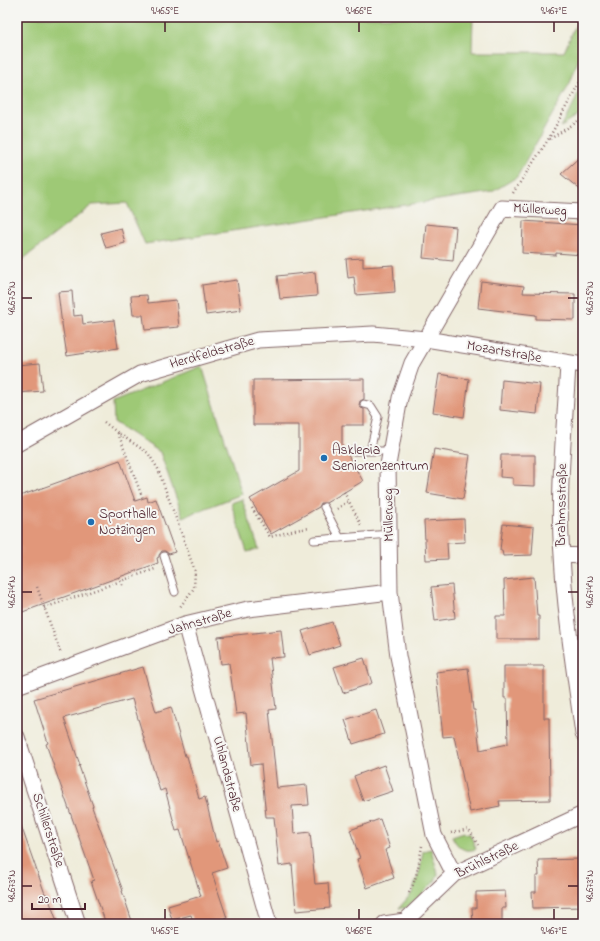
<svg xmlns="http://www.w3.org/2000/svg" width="600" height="941" viewBox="0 0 600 941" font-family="'Indie Flower',sans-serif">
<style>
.green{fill:#9ec976;stroke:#747450}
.building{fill:#e1977a}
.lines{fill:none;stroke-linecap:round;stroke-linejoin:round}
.lane-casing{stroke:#846768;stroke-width:9}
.street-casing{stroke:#846768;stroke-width:17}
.path{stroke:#846768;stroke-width:2.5;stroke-dasharray:1 3;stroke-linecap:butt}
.lane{stroke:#fff;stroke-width:7}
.street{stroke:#fff;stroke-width:15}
.ticks{fill:none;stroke:#4a1f2b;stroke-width:1.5}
.poi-dot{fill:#1f6fb2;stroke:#f6f6f2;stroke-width:1.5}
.labels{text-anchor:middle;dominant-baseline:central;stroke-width:4;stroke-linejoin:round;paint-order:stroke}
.street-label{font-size:14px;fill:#4a1f2b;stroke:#f6f6f2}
.poi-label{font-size:14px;fill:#4a1f2b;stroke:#f6f6f2;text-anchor:start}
.neatline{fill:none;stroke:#4a1f2b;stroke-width:1.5}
.ticks-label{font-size:10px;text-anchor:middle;fill:#4a1f2b}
</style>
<rect width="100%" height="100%" fill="#f6f6f2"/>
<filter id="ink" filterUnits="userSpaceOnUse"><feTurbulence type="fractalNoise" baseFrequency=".025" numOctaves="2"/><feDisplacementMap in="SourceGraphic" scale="8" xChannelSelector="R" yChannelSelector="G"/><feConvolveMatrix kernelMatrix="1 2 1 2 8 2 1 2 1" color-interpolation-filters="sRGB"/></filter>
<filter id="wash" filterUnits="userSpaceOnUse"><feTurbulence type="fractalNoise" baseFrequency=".012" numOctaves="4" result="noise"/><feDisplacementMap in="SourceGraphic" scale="16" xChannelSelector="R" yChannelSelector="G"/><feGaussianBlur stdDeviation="0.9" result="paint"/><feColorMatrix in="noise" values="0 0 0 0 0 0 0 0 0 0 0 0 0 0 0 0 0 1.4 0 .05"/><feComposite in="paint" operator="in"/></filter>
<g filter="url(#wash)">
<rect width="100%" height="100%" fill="#efecda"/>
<path class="green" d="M 17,17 L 473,17 L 472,52 L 564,52 L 579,17 L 583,17 L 583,46 L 570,83 L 517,177 L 492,192 L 145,244 L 127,203 L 92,205 L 17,264 Z
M 583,81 L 583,113 L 561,127 L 573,105 Z
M 202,366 L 242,494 L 183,517 L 160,452 L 114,422 L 113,402 Z
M 242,499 L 259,549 L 247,552 L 231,503 Z
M 464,832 L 466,834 L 470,834 L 476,849 C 464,853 457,847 452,836 Z
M 431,849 L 438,874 L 435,881 L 423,893 L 406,908 L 399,908 L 412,893 L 420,870 L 423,851 Z"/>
<g id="blocks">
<path class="building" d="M 583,154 L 583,192 L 561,174 Z
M 523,221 L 583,225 L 583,255 L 556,253 L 556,255 L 522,253 Z
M 426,224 L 456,227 L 453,261 L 423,258 Z
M 121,228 L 125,243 L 106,248 L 101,233 Z
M 363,258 L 363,267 L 393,265 L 395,292 L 356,295 L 354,277 L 348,278 L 346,259 Z
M 315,272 L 317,296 L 280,299 L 277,276 Z
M 237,280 L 241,310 L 206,315 L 202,285 Z
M 481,281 L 524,286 L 523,293 L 575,294 L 575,320 L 536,319 L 536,315 L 478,308 Z
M 72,291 L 74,316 L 82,315 L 83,324 L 114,320 L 118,348 L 67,356 L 61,317 L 58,292 Z
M 147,295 L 148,303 L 176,300 L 179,327 L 145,330 L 143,315 L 133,315 L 131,296 Z
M 40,363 L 43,391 L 17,393 L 17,365 Z
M 439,374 L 469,379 L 464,417 L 433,412 Z
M 364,379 L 364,399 L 360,401 L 359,405 L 361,408 L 364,409 L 364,425 L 342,425 L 342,445 L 363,481 L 326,503 L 321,503 L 319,507 L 271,534 L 250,499 L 299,471 L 299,425 L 253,425 L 253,380 Z
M 502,380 L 540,384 L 537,414 L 500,410 Z
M 434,449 L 470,455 L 463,499 L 427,493 Z
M 501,455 L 535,455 L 535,486 L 513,485 L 513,478 L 500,477 Z
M 120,460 L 135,501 L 147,497 L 148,502 L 156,499 L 175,552 L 169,554 L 165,551 L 162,551 L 159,555 L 159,557 L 157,558 L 158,563 L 17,614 L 17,497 Z
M 464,519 L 465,542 L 447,543 L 448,559 L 426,560 L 424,521 Z
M 503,524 L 534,527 L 532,555 L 503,556 L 502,550 L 500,550 Z
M 534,577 L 537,616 L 539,616 L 539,639 L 496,639 L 496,616 L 505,616 L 504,580 Z
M 452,585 L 455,618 L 435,621 L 431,587 Z
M 332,622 L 340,645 L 310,655 L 302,631 Z
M 281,630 L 284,657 L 270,658 L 276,709 L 269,710 L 277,788 L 307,785 L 309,805 L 292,806 L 294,834 L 310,832 L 315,884 L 328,883 L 330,908 L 296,911 L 292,864 L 279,866 L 274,817 L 266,817 L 261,764 L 251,765 L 246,713 L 236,714 L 229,663 L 221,664 L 218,637 Z
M 364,658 L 372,683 L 343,693 L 334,667 Z
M 504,666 L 544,666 L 544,718 L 549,718 L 550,800 L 499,801 L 500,806 L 470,812 L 454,736 L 443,737 L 436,672 L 468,668 L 473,710 L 475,710 L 480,750 L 508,744 L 507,698 L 504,698 Z
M 143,667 L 156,712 L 171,707 L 185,756 L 187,756 L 199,799 L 205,797 L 216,842 L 218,841 L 227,868 L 212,873 L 227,918 L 208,924 L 194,924 L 191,915 L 172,920 L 168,906 L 201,896 L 180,830 L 176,831 L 165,789 L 160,791 L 132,699 L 64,718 L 80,765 L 79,766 L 93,806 L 92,807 L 123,891 L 122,891 L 133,924 L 106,924 L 91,881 L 94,880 L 46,744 L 48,743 L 34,699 Z
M 376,710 L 384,734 L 353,744 L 345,720 Z
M 384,765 L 393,791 L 363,801 L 354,776 Z
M 380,819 L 390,848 L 385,850 L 394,878 L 367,888 L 357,859 L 360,858 L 350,830 Z
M 17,820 L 19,820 L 45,894 L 47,894 L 58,924 L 17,924 Z
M 583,859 L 583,907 L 533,908 L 532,892 L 536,892 L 536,876 L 539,876 L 538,860 Z
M 505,891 L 506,908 L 502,908 L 502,924 L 473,924 L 472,908 L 476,908 L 476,892 Z"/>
</g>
</g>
<g filter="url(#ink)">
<use href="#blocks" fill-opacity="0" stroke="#846768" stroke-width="1"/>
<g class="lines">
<g class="lane-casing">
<path id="lane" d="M 364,404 L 371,406 L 378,417 L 370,451
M 352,451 L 391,451
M 324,507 L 340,538
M 314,540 L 390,534
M 164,556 L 175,592
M 570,645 L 583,641"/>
</g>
<g class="street-casing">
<path id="street" d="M 568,364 C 565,426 557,493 562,555 C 565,615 575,674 583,734
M 17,444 L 140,374 L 258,340 L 373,334 L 426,339 L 583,365
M 562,555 L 583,556
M 185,624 L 269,924
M 17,686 L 185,624 L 248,609 L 390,592
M 17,737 L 78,924
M 454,874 L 434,835 L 398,656 L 390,592 L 388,465 L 400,398 L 412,363 L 502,208 L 583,212
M 384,924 L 405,921
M 404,924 L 405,921 L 454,874 L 583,814"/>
</g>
<path class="path" d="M 550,139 L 583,118
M 513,193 L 548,140 L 583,76
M 104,422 L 118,433 L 148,453 L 158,469 L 195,571 L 194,588 L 180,607
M 118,433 L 143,499
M 344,492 L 361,525
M 252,508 L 270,537 L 295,530 L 310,528
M 337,509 L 348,501
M 119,577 L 123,587
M 37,587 L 61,654
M 44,608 L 155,569
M 451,833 L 469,829 L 478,845
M 409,893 C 417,879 419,862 422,846"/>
<use href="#lane" class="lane"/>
<use href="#street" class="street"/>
</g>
</g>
<path class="ticks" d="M 165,22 L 165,32M 359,22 L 359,32M 554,22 L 554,32M 22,298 L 32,298M 568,298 L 578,298M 22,592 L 32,592M 568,592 L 578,592M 22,886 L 32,886M 568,886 L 578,886M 165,909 L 165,919M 359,909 L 359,919M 554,909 L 554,919"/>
<g class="poi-dot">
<circle cx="324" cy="458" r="4"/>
<circle cx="91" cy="522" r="4"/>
</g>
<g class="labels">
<g class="street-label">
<text transform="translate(540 210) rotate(3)">Müllerweg</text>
<text transform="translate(504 352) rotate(10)">Mozartstraße</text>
<text transform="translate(212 353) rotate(-16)">Herdfeldstraße</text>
<text transform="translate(562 505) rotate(-89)">Brahmsstraße</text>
<text transform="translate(389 515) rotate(-91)">Müllerweg</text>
<text transform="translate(200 622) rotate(-16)">Jahnstraße</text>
<text transform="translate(227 774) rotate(75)">Uhlandstraße</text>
<text transform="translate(48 830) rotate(72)">Schillerstraße</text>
<text transform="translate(487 860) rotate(-26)">Brühlstraße</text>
</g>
<g class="poi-label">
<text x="332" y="450">Asklepia<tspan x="332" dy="16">Seniorenzentrum</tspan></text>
<text x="99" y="514">Sporthalle<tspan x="99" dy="16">Notzingen</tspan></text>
</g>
</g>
<rect width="600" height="941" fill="none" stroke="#f6f6f2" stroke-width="44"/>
<path d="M32 903v6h53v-6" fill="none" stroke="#4a1f2b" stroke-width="2"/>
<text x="38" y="903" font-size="12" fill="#4a1f2b" stroke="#f6f6f2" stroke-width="3" paint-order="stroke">20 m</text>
<rect x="22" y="22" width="556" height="897" class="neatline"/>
<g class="ticks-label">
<text x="165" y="14">9.465°E</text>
<text x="359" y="14">9.466°E</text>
<text x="554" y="14">9.467°E</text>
<text transform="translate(11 298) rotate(-90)" y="4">48.675°N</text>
<text transform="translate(589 298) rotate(-90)" y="4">48.675°N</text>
<text transform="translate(11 592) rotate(-90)" y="4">48.674°N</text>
<text transform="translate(589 592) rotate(-90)" y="4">48.674°N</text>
<text transform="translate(11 886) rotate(-90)" y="4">48.673°N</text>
<text transform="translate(589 886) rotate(-90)" y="4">48.673°N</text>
<text x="165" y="934">9.465°E</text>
<text x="359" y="934">9.466°E</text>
<text x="554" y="934">9.467°E</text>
</g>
</svg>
